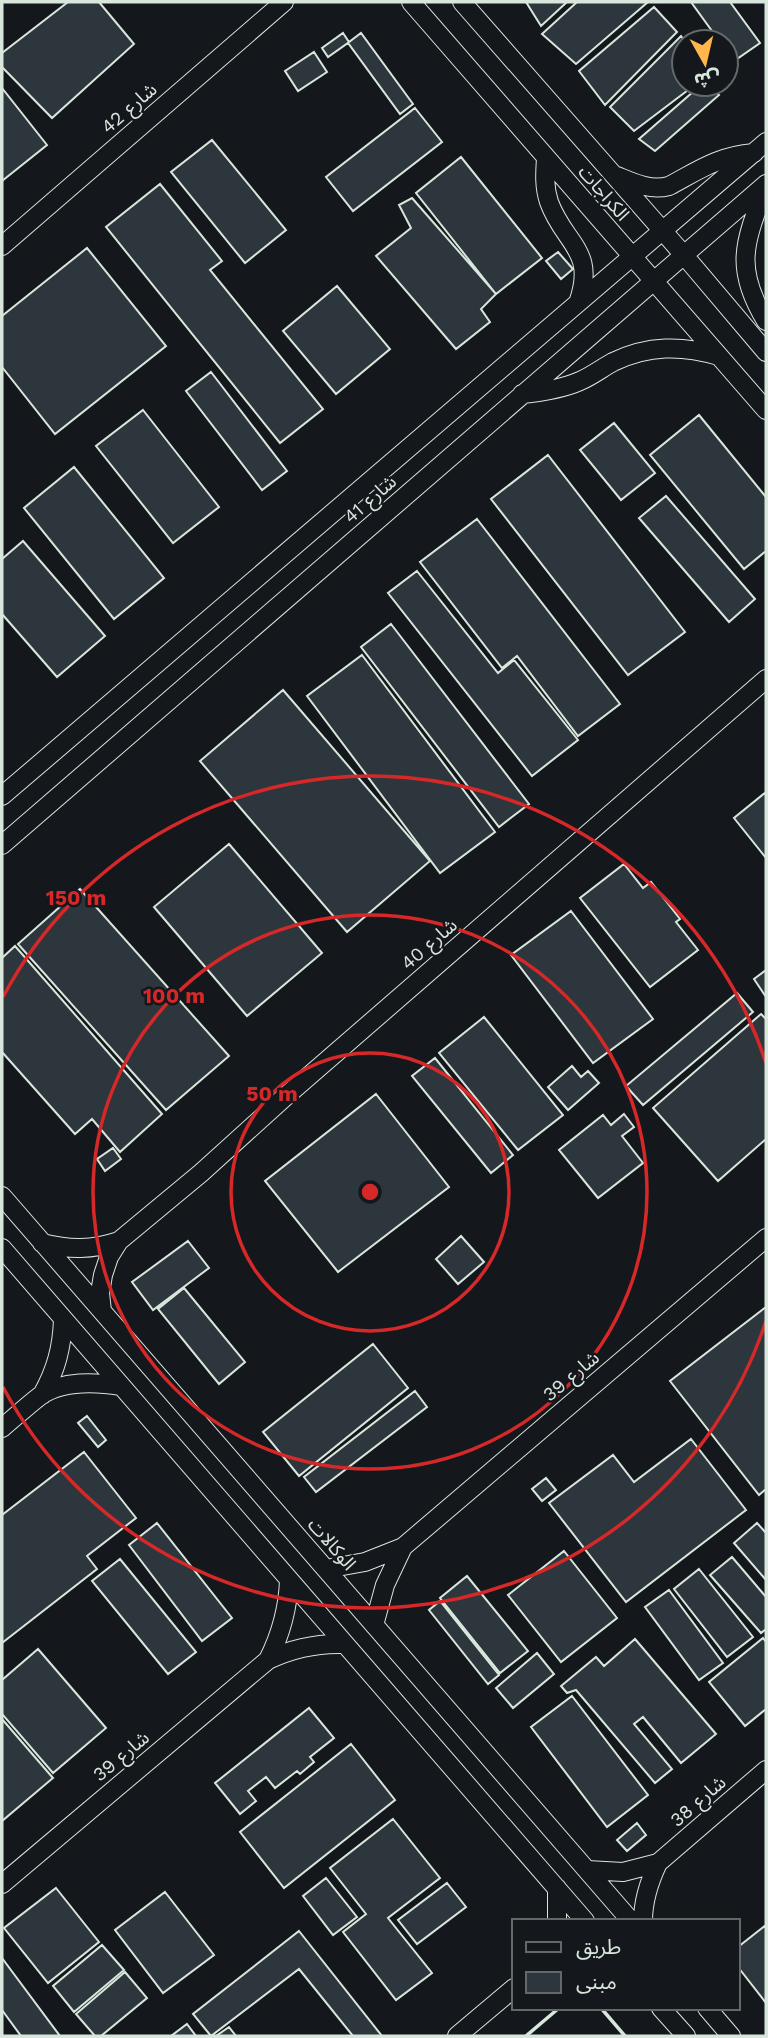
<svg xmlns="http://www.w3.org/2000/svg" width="768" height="2038" viewBox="0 0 768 2038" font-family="'Work Sans','Noto Sans Arabic',sans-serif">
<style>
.building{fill:#2c363c;stroke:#d8e6dc;stroke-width:2}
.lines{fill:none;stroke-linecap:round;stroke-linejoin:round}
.street-casing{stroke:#d8e6dc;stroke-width:20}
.street{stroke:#14181c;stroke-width:18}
.wall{stroke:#d8e6dc;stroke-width:3.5}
.ring{fill:none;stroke:#d62828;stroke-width:3.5}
.labels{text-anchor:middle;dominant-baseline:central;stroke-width:5;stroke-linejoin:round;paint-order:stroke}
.street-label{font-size:19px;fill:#d8e6dc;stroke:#14181c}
.centre{fill:#d62828;stroke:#14181c;stroke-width:3.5}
.ring-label{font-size:21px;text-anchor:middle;font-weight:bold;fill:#d62828;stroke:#14181c;stroke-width:5;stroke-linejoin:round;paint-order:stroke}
</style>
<rect width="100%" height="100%" fill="#14181c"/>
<path class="building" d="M 68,2 L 99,2 L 134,44 L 52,118 L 2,67 L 2,53 Z
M 526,2 L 567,2 L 541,26 Z
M 577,2 L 648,2 L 576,64 L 542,34 Z
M 691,2 L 730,2 L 760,43 L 734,61 L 726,50 L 726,42 L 720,42 Z
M 654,7 L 677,32 L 605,105 L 579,71 Z
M 343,33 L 349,42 L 361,33 L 413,104 L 400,114 L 348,43 L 328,57 L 322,48 Z
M 681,36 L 685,42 L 684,84 L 696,84 L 634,131 L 610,107 Z
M 314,52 L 327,72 L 298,91 L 285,71 Z
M 702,84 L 708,84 L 719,95 L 655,151 L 639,139 Z
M 2,88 L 47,145 L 2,181 Z
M 415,108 L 442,142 L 353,211 L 326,177 Z
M 212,140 L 286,230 L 245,263 L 171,172 Z
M 461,157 L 542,258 L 496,294 L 416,193 Z
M 160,184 L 222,261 L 210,270 L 323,409 L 280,443 L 106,227 Z
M 412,198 L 496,294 L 481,309 L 490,322 L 456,349 L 376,256 L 411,228 L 399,205 Z
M 87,248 L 166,346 L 55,434 L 2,367 L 2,316 Z
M 558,252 L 573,269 L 561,279 L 546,261 Z
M 337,286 L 390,349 L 336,394 L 283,331 Z
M 211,372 L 287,471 L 262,490 L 186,391 Z
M 143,410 L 219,507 L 173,543 L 96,446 Z
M 699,415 L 766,497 L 766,551 L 744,569 L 650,455 Z
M 614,423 L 655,473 L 621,500 L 580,450 Z
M 548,455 L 685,632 L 628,675 L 491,499 Z
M 74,467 L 164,578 L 114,619 L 24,508 Z
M 666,496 L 755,599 L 729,622 L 639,518 Z
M 477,519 L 620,704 L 578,736 L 517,656 L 502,668 L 420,562 Z
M 23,541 L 105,636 L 57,677 L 2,614 L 2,559 Z
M 417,571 L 498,673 L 514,660 L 578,740 L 532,776 L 388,593 Z
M 391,624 L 529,804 L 499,827 L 361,647 Z
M 362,655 L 495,832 L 440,873 L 307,696 Z
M 283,690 L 430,861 L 347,932 L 200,761 Z
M 766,792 L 766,858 L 734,818 Z
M 229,844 L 322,953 L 247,1016 L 154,907 Z
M 624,864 L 643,888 L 651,882 L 680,919 L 676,922 L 698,950 L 650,987 L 580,898 Z
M 80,889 L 229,1056 L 166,1110 L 18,944 Z
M 571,911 L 653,1019 L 593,1063 L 511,955 Z
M 15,946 L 162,1114 L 120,1152 L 92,1119 L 75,1134 L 2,1052 L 2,958 Z
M 766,970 L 766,997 L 754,979 Z
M 737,993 L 753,1012 L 643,1105 L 626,1086 Z
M 761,1014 L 766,1019 L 766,1139 L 718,1181 L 653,1108 Z
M 484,1017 L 563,1115 L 518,1150 L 439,1053 Z
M 435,1058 L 513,1155 L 491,1173 L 412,1076 Z
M 572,1066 L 581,1077 L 588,1071 L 599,1083 L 568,1110 L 548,1087 Z
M 376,1094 L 449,1187 L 338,1272 L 265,1181 Z
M 624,1114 L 634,1127 L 622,1136 L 643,1163 L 598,1198 L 559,1150 L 603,1115 L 611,1125 Z
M 113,1148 L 121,1159 L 105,1171 L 97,1159 Z
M 461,1236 L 484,1262 L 458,1284 L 436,1259 Z
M 188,1241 L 209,1268 L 153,1310 L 132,1282 Z
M 184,1288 L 245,1362 L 219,1384 L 158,1309 Z
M 766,1307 L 766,1489 L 759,1495 L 670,1381 Z
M 373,1344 L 408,1388 L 299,1476 L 263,1432 Z
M 415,1391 L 427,1407 L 316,1492 L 304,1477 Z
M 87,1416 L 106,1440 L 98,1447 L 78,1423 Z
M 691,1439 L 746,1510 L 626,1602 L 549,1503 L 613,1455 L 634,1482 Z
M 84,1452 L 136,1518 L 87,1556 L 97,1569 L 2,1643 L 2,1515 Z
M 546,1478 L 556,1490 L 542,1501 L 532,1489 Z
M 157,1523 L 232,1618 L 202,1641 L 129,1545 Z
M 757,1523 L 766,1533 L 766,1580 L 734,1543 Z
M 564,1551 L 617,1618 L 561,1662 L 508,1595 Z
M 732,1557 L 766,1597 L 766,1629 L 761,1633 L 710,1575 Z
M 120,1559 L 196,1652 L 168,1674 L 92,1581 Z
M 699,1569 L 753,1637 L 727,1657 L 674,1589 Z
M 467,1576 L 528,1651 L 500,1673 L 440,1598 Z
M 669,1590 L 723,1663 L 699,1680 L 645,1607 Z
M 440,1601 L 499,1675 L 488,1684 L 429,1610 Z
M 763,1638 L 766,1642 L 766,1709 L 745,1726 L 709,1682 Z
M 635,1639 L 716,1734 L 681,1763 L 643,1717 L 634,1724 L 672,1769 L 655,1783 L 576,1690 L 567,1693 L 561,1686 L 596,1657 L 604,1666 Z
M 38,1649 L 106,1728 L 53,1773 L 2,1714 L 2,1680 Z
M 537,1653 L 554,1674 L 513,1708 L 496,1688 Z
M 572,1696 L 648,1795 L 607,1827 L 531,1727 Z
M 309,1708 L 334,1738 L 310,1757 L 314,1762 L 300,1774 L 297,1771 L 275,1788 L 266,1777 L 248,1791 L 256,1801 L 240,1814 L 215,1783 Z
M 2,1719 L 53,1778 L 2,1821 Z
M 351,1744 L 395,1800 L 284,1888 L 240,1832 Z
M 393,1819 L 440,1878 L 388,1918 L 432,1973 L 396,2000 L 343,1932 L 366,1914 L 330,1868 Z
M 637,1823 L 646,1835 L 627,1851 L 617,1840 Z
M 326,1878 L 357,1917 L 333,1935 L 303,1896 Z
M 447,1883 L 466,1907 L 417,1944 L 398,1920 Z
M 56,1888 L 99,1942 L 48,1983 L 4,1928 Z
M 165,1892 L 214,1955 L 163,1993 L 115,1930 Z
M 766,1925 L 766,2003 L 738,1967 L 738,1947 Z
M 299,1931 L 382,2036 L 353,2036 L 299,1969 L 211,2036 L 193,2014 Z
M 102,1945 L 124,1970 L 74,2012 L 53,1986 Z
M 2,1958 L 60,2036 L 21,2036 L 2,2010 Z
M 125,1972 L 147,1998 L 101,2036 L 95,2036 L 76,2014 Z
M 187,2024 L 196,2036 L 171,2036 Z
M 229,2027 L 236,2036 L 216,2036 Z"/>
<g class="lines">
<g class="street-casing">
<path id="street" d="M 411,2 L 766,410
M 462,2 L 683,254 L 766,352
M 546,158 C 545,173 544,187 549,202 C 564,244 597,250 578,303
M 617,176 C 634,183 650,191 669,186 C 699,170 718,156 754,153
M 766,186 C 745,241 733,267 766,321
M 2,246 L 284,2
M 522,394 C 542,392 562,389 580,381 C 592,376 602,368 613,362 C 648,345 682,345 719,356
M 2,796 L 766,142
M 2,845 L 766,184
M 2,1196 L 631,1921
M 42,1243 C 70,1250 92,1250 119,1241
M 2,1248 L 585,1921
M 102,1311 L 100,1293 L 103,1275 L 109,1257 L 119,1241 L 201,1173 L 286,1096 L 766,679
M 42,1395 C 56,1370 62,1348 63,1319
M 2,1428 C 14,1418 27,1406 40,1396 C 63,1380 95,1382 121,1386
M 326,1569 L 365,1562 L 403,1547 L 766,1238
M 374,1625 L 385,1585 L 403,1547
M 268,1660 C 281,1634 288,1610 289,1580
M 587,1870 L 623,1872 L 658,1863 L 766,1770
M 2,1884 L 268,1660 C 293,1648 316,1643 344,1644
M 557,1888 L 557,1921
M 643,1921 C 643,1900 649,1882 658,1863
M 661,2008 L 686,2036
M 707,2008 L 731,2036
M 457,2036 L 514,1988"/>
</g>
<use href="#street" class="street"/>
<path class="wall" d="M 601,2008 L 625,2036
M 526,2036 L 559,2008"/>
</g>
<g class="ring">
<circle cx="370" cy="1192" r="139"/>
<circle cx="370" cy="1192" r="277"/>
<path d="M766 1321A416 416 0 0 1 3 1387M3 997A416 416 0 0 1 766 1063"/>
</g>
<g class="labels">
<g class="street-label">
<text transform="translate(129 108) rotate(-41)">شارع 42</text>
<text transform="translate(604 193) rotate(49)">الكراجات</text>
<text transform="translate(370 499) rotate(-41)">شارع 41</text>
<text transform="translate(429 944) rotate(-41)">شارع 40</text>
<text transform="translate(571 1376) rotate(-40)">شارع 39</text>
<text transform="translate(332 1544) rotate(49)">الوكالات</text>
<text transform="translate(121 1756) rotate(-40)">شارع 39</text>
<text transform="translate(698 1801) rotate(-41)">شارع 38</text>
</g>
</g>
<circle cx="370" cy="1192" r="10" class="centre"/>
<g class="ring-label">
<text x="76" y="905">150 m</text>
<text x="174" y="1003">100 m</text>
<text x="272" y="1101">50 m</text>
</g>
<rect width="768" height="2038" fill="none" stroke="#d8e6dc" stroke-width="7"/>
<rect x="512" y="1919" width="228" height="91" fill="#14181c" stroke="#626a69" stroke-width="2"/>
<rect x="526" y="1942" width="35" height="10" fill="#14181c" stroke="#626a69" stroke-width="2"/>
<text x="576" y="1954" font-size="21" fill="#d8e6dc">طريق</text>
<rect x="526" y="1972" width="35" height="21" fill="#2c363c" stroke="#626a69" stroke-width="2"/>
<text x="576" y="1989" font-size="21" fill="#d8e6dc">مبنى</text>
<g transform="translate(705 63) rotate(172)"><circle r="33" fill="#14181c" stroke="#626a69" stroke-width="2"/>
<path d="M0-5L12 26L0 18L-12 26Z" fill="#ffb74d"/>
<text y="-10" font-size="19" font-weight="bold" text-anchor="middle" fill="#d8e6dc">ش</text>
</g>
</svg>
